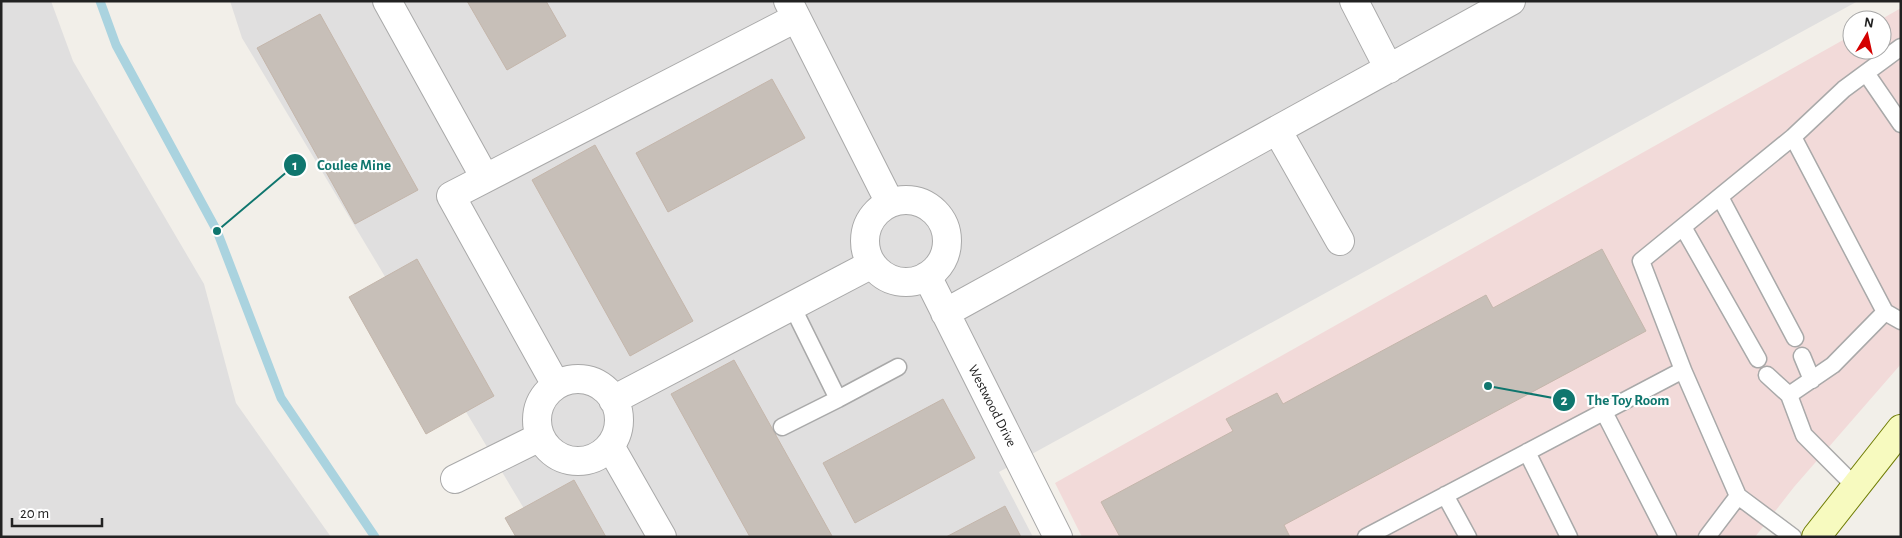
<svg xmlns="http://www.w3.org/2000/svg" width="1902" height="538" viewBox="0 0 1902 538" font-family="'Alegreya Sans',sans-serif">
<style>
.residential{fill:#e0dfdf}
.commercial{fill:#f2dad9}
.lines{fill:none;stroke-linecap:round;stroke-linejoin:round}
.stream{stroke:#aad3df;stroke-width:9}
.building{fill:#c7bfb8;stroke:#c4b6ab}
.service-casing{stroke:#a9a9a9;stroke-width:19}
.minor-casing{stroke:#a9a9a9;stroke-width:30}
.secondary-casing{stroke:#707d05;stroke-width:30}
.service{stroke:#fff;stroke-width:16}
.minor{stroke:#fff;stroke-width:28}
.secondary{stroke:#f7fabf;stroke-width:28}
.labels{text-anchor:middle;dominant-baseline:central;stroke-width:4.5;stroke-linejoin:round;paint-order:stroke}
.street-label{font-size:14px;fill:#222;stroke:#fff}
.leader{fill:none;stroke:#0f766e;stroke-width:2}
.callout-dot{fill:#0f766e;stroke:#fff;stroke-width:2}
.mark-label{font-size:15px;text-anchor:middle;font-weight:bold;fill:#fff}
.callout-label{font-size:15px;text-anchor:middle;font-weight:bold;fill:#0f766e;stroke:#fff;stroke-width:4.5;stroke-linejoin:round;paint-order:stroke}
</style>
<rect width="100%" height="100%" fill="#f2efe9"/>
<path class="residential" d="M 1,1 L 51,1 L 73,61 L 204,284 L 236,403 L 331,537 L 1,537 Z
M 230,1 L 1858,1 L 999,472 L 1033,537 L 541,537 L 242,38 Z"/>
<path class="commercial" d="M 1901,8 L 1901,364 L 1794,487 L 1755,537 L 1082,537 L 1055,483 L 1852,35 L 1852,50 L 1882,50 L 1882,20 L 1880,20 Z"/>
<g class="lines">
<path class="stream" d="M 100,1 L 116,45 L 217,231 L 281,398 L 375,537"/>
</g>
<path class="building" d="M 467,1 L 546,1 L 566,36 L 507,70 Z
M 320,14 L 418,190 L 355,224 L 257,48 Z
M 772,79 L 805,138 L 668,212 L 636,153 Z
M 595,145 L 693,321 L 630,356 L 532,180 Z
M 1602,249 L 1646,331 L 1284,525 L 1290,537 L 1120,537 L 1101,502 L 1233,431 L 1226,419 L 1277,393 L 1283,404 L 1486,295 L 1493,308 Z
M 417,259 L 494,396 L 426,434 L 349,297 Z
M 734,360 L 832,536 L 750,537 L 671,394 Z
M 943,399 L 975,458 L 855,523 L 823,463 Z
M 574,480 L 606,537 L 516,537 L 505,518 Z
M 1005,506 L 1021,537 L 946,537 Z"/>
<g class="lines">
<g class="service-casing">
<path id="service" d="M 1866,73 L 1901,124
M 1793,137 L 1885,312 L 1901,321
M 1720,197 L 1795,338
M 1683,227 L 1758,359
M 1802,356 L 1812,380
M 1683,370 L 1641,261 L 1793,137 L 1844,89 L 1901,47
M 1767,375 L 1789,395 L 1804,435 L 1855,486
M 1789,395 L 1833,365 L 1885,312
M 838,399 L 898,367
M 1604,412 L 1668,537
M 782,427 L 838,399 L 792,306
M 1527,452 L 1569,537
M 1445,495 L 1468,537
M 1366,537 L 1683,370 L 1738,496
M 1707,537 L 1738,496 L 1793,537"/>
</g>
<g class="minor-casing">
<path id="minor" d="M 387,1 L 485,178
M 788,1 L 890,203
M 1354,1 L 1389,69
M 1277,130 L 1340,241
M865 241a41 41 0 1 1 82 0a41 41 0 1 1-82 0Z
M 927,276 L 1058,537
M 945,313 L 1511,1
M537 420a41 41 0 1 1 82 0a41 41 0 1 1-82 0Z
M 556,385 L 451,196 L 796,18
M 613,400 L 872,264
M 610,446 L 662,537
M 455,479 L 540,437"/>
</g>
<g class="secondary-casing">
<path id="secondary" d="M 1816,537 L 1901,429"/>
</g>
<use href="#service" class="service"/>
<use href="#minor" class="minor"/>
<use href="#secondary" class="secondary"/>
</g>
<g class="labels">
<g class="street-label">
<text transform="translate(992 406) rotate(63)">Westwood Drive</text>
</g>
</g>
<path class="leader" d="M217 231L295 165M1488 386L1564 400"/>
<g class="callout-dot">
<circle cx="217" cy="231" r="5"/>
<circle cx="1488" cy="386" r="5"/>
<circle cx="295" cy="165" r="12"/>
<circle cx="1564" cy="400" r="12"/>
</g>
<g class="mark-label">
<text x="295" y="170">1</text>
<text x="1564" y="405">2</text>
</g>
<g class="callout-label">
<text x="354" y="170">Coulee Mine</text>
<text x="1628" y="405">The Toy Room</text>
</g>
<rect width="1902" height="538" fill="none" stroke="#222222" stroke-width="5"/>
<g transform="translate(1867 35) rotate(9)"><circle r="24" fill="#ffffff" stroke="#a7a7a7"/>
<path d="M0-4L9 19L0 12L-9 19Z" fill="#d40000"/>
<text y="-8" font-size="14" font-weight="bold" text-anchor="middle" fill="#222222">N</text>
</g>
<path d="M12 518v8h90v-8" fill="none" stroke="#222222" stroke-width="2.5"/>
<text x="20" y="518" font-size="15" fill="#222222" stroke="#ffffff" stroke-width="4" paint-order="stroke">20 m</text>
</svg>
